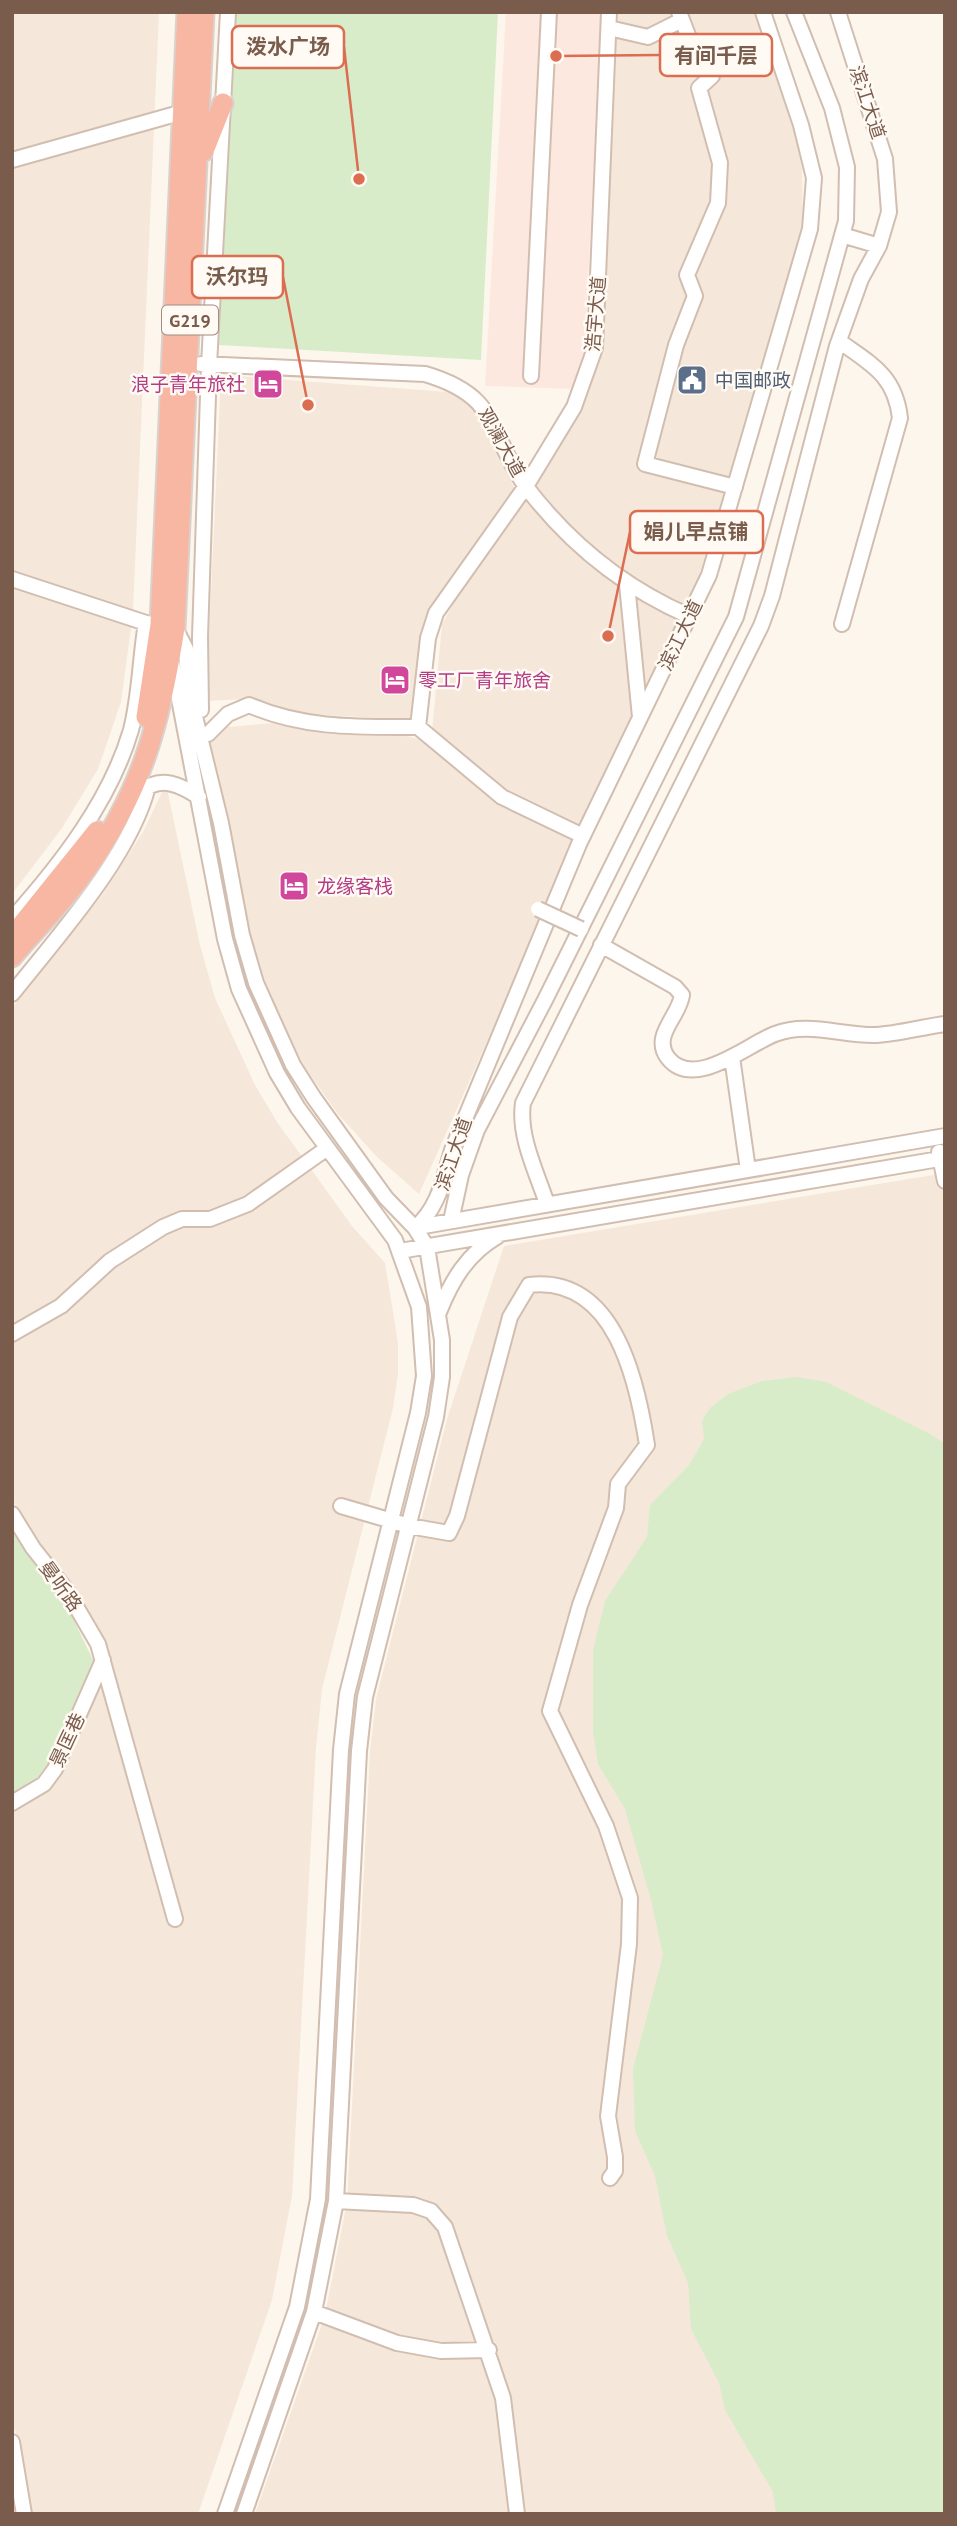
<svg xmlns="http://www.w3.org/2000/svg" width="957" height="2526" viewBox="0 0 957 2526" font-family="'PT Sans','Noto Sans SC',sans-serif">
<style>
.residential{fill:#f5e8da}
.commercial{fill:#fde8e0}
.green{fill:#d8ecc9}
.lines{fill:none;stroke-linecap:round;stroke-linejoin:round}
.minor-casing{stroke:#d1beb0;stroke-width:18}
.highway-casing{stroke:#dad1cd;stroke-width:23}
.minor{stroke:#fff;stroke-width:14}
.highway{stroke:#f7b7a3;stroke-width:19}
.minor-bridge-casing{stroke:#d1beb0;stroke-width:18;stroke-linecap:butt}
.minor-bridge{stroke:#fff;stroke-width:14}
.labels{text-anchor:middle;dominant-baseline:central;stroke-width:5;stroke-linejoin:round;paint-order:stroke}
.shield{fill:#fffaf3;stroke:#a28b7f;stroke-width:2}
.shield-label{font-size:18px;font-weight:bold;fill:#7a5c4d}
.street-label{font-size:19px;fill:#7a5c4d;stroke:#fffaf3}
.service-label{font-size:19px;fill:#4e5e75;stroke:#fffaf3;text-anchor:start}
.hotel-label{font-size:19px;fill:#b23c85;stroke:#fffaf3;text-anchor:start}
.leader{fill:none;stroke:#dc6d51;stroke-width:2.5}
.callout-dot{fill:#dc6d51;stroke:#fffaf3;stroke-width:2.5}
.callout{fill:#fffaf3;stroke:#dc6d51;stroke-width:2.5}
.callout-label{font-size:21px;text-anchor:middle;font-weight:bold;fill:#7a5c4d}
</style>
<rect width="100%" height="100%" fill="#fdf6ec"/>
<path class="residential" d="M 12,12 L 159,12 L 133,610 L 12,570 Z
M 618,12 L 760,12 L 791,118 L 802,169 L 803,227 L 694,593 L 580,833 L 419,1194 L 377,1157 L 338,1114 L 303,1065 L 269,997 L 240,899 L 207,729 L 273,723 L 390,732 L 431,742 L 442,624 L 467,580 L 581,410 L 600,344 Z
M 221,375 L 449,392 L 467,401 L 478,414 L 515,489 L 425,622 L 410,720 L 293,713 L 246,699 L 206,701 Z
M 12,585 L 132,621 L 121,702 L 98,769 L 62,828 L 12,894 Z
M 166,784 L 200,945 L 215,998 L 255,1085 L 277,1122 L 352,1226 L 385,1263 L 398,1343 L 398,1374 L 393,1408 L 322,1689 L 316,1748 L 292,2196 L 272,2300 L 198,2514 L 31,2514 L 24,2460 L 12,2421 L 12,1811 L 48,1789 L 61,1773 L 110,1662 L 90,1617 L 72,1587 L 38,1544 L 12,1499 L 12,1008 L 103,894 L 143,832 Z
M 945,1173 L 945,2514 L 255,2514 L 325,2315 L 347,2202 L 370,1752 L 376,1699 L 447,1419 L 504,1246 Z"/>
<path class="commercial" d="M 506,12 L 602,12 L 584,355 L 575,389 L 485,386 Z"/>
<path class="green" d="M 236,12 L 498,12 L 481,360 L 219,345 Z
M 796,1377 L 826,1382 L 930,1434 L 945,1444 L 945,2514 L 776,2514 L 773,2492 L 725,2410 L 719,2383 L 691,2329 L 688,2283 L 667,2236 L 655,2176 L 635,2131 L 633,2069 L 663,1955 L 651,1900 L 625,1809 L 598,1764 L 593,1732 L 593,1651 L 605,1601 L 647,1537 L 650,1505 L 690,1464 L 704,1439 L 702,1421 L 710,1408 L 728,1394 L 762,1381 Z
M 12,1532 L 69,1610 L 93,1660 L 47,1765 L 38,1777 L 12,1793 Z"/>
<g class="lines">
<g class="minor-casing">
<path id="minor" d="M 679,12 L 691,43 L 709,48 L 712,76 L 699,88 L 720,163 L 718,203 L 687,275 L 695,296 L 676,345 L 645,464 L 735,487
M 609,28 L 648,37 L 682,20
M 12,160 L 183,112
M 842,235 L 879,246
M 839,341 C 871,364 895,375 900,418 L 842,624
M 201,364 L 425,374 C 503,397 487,434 527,488 C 570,544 625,588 689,616
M 531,376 L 549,12
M 12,579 L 146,623 L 175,628 L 186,649 L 189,692 L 221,823 L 242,935 L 256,983 L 293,1065 L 314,1098 L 386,1198 L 415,1228 L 427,1247 L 442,1340 L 442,1377 L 436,1417 L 365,1697 L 359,1751 L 336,2201 L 314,2312 L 244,2514
M 627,584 L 640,717
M 171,657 L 225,939 L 239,989 L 277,1073 L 298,1108 L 395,1240 L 419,1307 L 424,1376 L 418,1413 L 347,1694 L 341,1750 L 318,2199 L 297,2307 L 225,2514
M 201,710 L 200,637 L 209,365 L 228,12
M 418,727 L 428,638 L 436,613 L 526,486 L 574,407 L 595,348 L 609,12
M 208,734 L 228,714 L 249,705 C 304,729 359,727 418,727 L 502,797 L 583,836
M 142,792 C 160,774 182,786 199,797
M 12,919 C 61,864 110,801 131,730 C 140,695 140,658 146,623
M 601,945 L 675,987 L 682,995 C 679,1017 651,1036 668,1058 C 694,1091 748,1044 775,1034 C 808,1021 842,1036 876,1035 C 898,1034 922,1027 945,1024
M 12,994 C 57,937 131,856 148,786
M 732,1057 L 748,1170
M 939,1152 L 945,1181
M 547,1204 C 537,1173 518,1136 523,1103 L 761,626 L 772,596 L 837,346 L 861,279 L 879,246 L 889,212 L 885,159 L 838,12
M 451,1221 L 461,1175 L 477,1130 L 545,1000 L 736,617 L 846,221 L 847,167 L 832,108 L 794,12
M 418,1227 L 945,1136
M 415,1228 C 439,1207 443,1180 452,1150 L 579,844 L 709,575 L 810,229 L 814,178 L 801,125 L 763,12
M 400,1251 L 945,1158
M 439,1312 C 452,1280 467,1254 498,1236
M 12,1334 L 61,1306 L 110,1261 L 163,1227 L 182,1219 L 210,1219 L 248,1204 L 326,1149
M 341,1506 L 409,1526 L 449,1533 L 457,1516 L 510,1317 L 529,1285 C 614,1275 637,1379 647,1445 L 618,1484 L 616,1508 L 580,1605 L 550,1711 L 606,1826 L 630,1898 L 629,1944 L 608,2116 L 615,2157 L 615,2171 L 610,2178
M 12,1514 L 33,1548 L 67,1591 L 98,1644 L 175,1919
M 12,1803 L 44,1784 L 55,1769 L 103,1660
M 336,2201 L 413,2205 L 431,2211 L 445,2227 L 503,2398 L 517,2514
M 314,2312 L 397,2343 L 441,2351 L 489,2350
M 12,2442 L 24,2514"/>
</g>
<g class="highway-casing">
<path id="highway" d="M 204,151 L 223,103
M 146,717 L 160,625 L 187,12
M 15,933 L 97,831
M 12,957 C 36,928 64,902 85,871 C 142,791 160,724 175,628 L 204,12"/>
</g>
<use href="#minor" class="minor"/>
<use href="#highway" class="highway"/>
<g class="minor-bridge-casing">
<path id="minor-bridge" d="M 538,909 L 581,929"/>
</g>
<use href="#minor-bridge" class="minor-bridge"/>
</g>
<defs>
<g id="civic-square" transform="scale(1.575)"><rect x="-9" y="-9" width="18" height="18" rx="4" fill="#5c6f8a" stroke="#fffaf3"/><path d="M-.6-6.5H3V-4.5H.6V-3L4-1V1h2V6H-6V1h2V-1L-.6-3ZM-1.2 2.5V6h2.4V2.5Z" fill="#fff"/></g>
<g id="hotel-square" transform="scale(1.575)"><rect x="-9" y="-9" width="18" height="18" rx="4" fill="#d1479c" stroke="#fffaf3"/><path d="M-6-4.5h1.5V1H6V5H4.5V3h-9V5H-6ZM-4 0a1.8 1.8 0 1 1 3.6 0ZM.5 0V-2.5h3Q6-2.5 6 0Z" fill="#fff"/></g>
</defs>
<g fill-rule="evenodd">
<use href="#civic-square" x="692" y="380"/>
<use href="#hotel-square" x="268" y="384"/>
<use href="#hotel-square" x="395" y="680"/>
<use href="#hotel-square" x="294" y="886"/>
</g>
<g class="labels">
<rect class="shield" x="162" y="305.5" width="56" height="29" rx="5"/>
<g class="shield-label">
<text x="190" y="320">G219</text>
</g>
<g class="street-label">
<text transform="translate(868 102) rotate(72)">滨江大道</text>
<text transform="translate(595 314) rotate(-85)">浩宇大道</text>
<text transform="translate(502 442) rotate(61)">观澜大道</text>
<text transform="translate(680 635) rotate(-64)">滨江大道</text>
<text transform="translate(453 1154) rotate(-71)">滨江大道</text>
<text transform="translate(61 1586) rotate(54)">曼听路</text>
<text transform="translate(67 1740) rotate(-65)">景匡巷</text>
</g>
<g class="service-label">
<text x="715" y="380">中国邮政</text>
</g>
<g class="hotel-label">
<text x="245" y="384" text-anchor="end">浪子青年旅社</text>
<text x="418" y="680">零工厂青年旅舍</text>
<text x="317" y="886">龙缘客栈</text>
</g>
</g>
<path class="leader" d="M359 179L344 47M556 56L660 55M308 405L283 277M608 636L630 532"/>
<g class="callout-dot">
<circle cx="359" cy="179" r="7"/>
<circle cx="556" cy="56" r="7"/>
<circle cx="308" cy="405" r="7"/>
<circle cx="608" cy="636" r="7"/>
</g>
<g class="callout">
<rect x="232" y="26" width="112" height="42" rx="7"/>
<rect x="660" y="34" width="112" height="42" rx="7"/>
<rect x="192" y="256" width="91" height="42" rx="7"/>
<rect x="630" y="511" width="133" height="42" rx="7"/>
</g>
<g class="callout-label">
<text x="288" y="54">泼水广场</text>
<text x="716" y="63">有间千层</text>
<text x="237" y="284">沃尔玛</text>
<text x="696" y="539">娟儿早点铺</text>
</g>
<rect width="957" height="2526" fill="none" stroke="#7a5c4d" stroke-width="28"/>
</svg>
